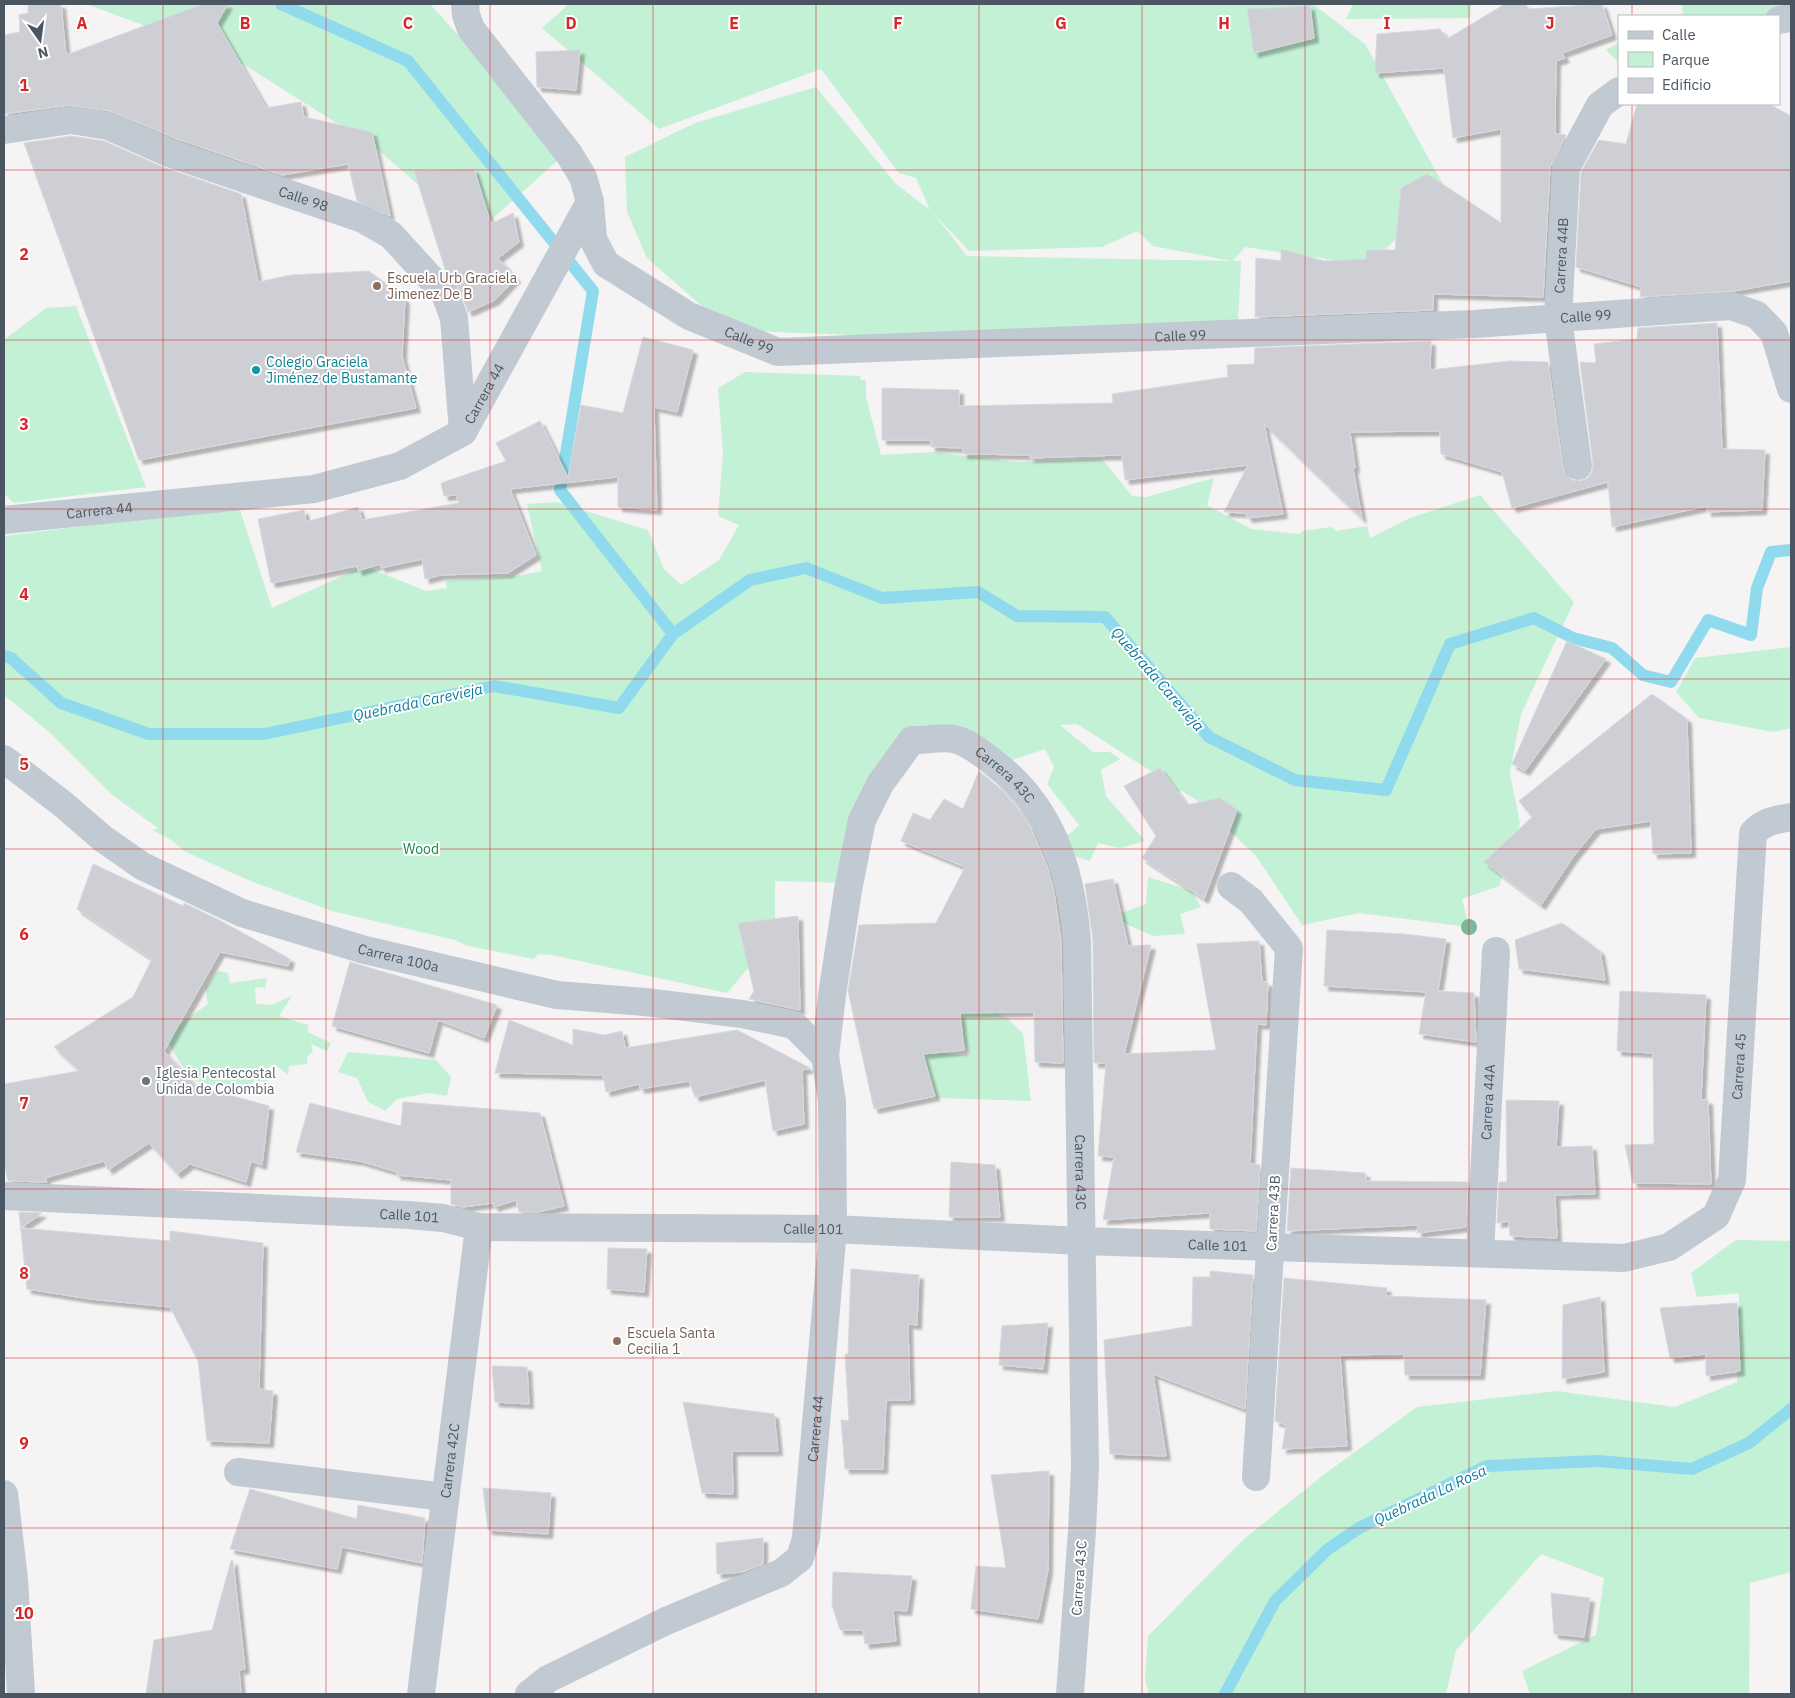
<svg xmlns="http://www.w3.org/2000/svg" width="1795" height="1698" viewBox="0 0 1795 1698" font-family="'IBM Plex Sans',sans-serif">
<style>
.green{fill:#c3f1d5;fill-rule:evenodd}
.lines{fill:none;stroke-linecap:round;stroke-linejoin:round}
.stream{stroke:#90daee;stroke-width:12}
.building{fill:#cdcfd5;stroke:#d7d9de;filter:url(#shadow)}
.minor{stroke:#c1cad2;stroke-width:28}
.tree{fill:#7bb799}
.grid{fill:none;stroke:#d62828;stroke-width:1;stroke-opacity:0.55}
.education-dot{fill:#8d6e63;stroke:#fff;stroke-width:2}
.culture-dot{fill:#0f9aa8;stroke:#fff;stroke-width:2}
.worship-dot{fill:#6b7280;stroke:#fff;stroke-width:2}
.labels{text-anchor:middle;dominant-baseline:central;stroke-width:4;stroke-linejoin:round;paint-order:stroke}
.street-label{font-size:14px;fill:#4a5661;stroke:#fff}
.education-label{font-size:14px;fill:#785e54;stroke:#fff;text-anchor:start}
.culture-label{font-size:14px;fill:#0d838f;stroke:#fff;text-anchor:start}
.park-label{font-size:14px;fill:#17864f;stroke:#fff}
.worship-label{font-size:14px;fill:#5b616d;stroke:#fff;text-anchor:start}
.water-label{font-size:15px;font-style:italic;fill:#0c7c9b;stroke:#fff}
.grid-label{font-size:16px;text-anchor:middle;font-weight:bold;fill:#d62828;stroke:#fff;stroke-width:4;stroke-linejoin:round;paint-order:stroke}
</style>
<defs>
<filter id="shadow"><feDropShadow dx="4.5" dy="4.5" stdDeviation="1" flood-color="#0004"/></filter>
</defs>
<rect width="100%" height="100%" fill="#f5f3f3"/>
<path class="green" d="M 86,4 L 430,4 L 565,154 L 475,234 L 376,148 L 235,59 Z
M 569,4 L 1313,4 L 1365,44 L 1448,193 L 1367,265 L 1245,247 L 1233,261 L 1241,261 L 1238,321 L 905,337 L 748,331 L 712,315 L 647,258 L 627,212 L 625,157 L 695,123 L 816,87 L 896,184 L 930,210 L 916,178 L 899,173 L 821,69 L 659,129 L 542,28 ZM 934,214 L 969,251 L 1102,247 L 1137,231 L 1153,246 L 1231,261 L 967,256 Z
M 1353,4 L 1471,4 L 1470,18 L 1346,19 Z
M 1682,4 L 1791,4 L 1791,16 L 1683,16 Z
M 1619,43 L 1619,63 L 1606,50 Z
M 76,306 L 146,487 L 14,503 L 4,494 L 4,340 L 46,308 Z
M 745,372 L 860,376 L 861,380 L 866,380 L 866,397 L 881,455 L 932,452 L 1019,462 L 1102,459 L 1132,496 L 1146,497 L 1214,478 L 1207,505 L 1251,529 L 1300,534 L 1303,531 L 1332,527 L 1336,531 L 1367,526 L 1370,538 L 1410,518 L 1480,495 L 1574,602 L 1521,714 L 1510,773 L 1520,823 L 1499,886 L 1462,899 L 1469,927 L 1359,913 L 1302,925 L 1256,856 L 1198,801 L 1182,791 L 1176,792 L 1176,787 L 1077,724 L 1060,725 L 1093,752 L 1110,752 L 1120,759 L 1101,770 L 1106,796 L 1145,841 L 1120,848 L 1098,843 L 1090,861 L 1062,852 L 1060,837 L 1071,833 L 1079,825 L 1047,784 L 1054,767 L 1045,749 L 1009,761 L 992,743 L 974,732 L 908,738 L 848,883 L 775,881 L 775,936 L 727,993 L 552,955 L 538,954 L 534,959 L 468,946 L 455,940 L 332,911 L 248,880 L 186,852 L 171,840 L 152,830 L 158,828 L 111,794 L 48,731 L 4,695 L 4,536 L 239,507 L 272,608 L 364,566 L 426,591 L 447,588 L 445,581 L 517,576 L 542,571 L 527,504 L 556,502 L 648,530 L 664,569 L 681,585 L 719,560 L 739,525 L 718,516 L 723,453 L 718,388 Z
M 1791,647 L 1791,728 L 1773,732 L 1699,718 L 1676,692 L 1695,658 Z
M 1148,877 L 1192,891 L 1201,907 L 1180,914 L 1185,934 L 1153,936 L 1111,917 L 1146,904 Z
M 218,971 L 228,973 L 230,983 L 267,978 L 265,988 L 255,987 L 256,1004 L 271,1005 L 292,996 L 279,1016 L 308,1025 L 308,1032 L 331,1043 L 327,1051 L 311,1044 L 313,1052 L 307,1057 L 307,1064 L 289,1066 L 288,1075 L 275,1064 L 265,1070 L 268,1083 L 255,1080 L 242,1094 L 190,1079 L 166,1039 L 173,1029 L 208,1004 L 205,988 Z
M 922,1006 L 990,1010 L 1007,1018 L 1023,1034 L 1031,1101 L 937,1098 L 915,1063 L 933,1023 L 949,1054 L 970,1055 L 954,1022 Z
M 348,1052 L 436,1060 L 451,1077 L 447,1096 L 428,1093 L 397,1099 L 385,1111 L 368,1102 L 357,1078 L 338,1072 Z
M 1736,1240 L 1791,1241 L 1791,1572 L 1750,1583 L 1749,1694 L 1530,1694 L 1522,1671 L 1596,1635 L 1604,1578 L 1541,1554 L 1456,1650 L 1446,1694 L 1149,1694 L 1145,1680 L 1148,1636 L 1244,1539 L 1326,1473 L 1417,1407 L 1556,1391 L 1675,1407 L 1737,1382 L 1739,1293 L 1697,1297 L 1691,1273 Z"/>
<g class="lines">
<path class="stream" d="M 281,4 L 408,61 L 593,291 L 560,490 L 673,634
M 4,656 L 11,658 L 61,703 L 149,734 L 264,734 L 494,686 L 619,708 L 673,634 L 750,580 L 806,568 L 882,598 L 978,592 L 1017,616 L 1105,617 L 1209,737 L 1295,780 L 1386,790 L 1450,644 L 1534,618 L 1573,638 L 1612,648 L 1643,675 L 1671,682 L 1708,620 L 1751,635 L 1757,588 L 1771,552 L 1791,550
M 1225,1694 L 1275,1601 L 1327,1550 L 1359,1528 L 1487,1466 L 1598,1461 L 1692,1469 L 1749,1443 L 1791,1409"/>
</g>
<path class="building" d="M 28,4 L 61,4 L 66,55 L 203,4 L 228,4 L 217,23 L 266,108 L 301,102 L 304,117 L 372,132 L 390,216 L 357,201 L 348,164 L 282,175 L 175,138 L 111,111 L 69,105 L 4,114 L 4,35 L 20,32 L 19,15 L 28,13 Z
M 1505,4 L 1525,4 L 1529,9 L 1602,4 L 1612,35 L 1562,53 L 1565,58 L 1556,61 L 1555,134 L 1566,135 L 1550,167 L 1543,297 L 1433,294 L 1433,310 L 1255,317 L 1256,258 L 1281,261 L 1281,249 L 1324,261 L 1366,259 L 1366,250 L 1395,250 L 1401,188 L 1427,174 L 1501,223 L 1501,129 L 1453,138 L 1444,68 L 1375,73 L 1377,34 L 1440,29 L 1447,39 Z
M 1310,6 L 1314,38 L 1254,53 L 1247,9 Z
M 580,50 L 576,90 L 537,87 L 536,52 Z
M 1637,104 L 1769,104 L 1791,116 L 1791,281 L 1734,291 L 1640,297 L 1641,287 L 1576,267 L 1581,172 L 1599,140 L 1626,144 Z
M 71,136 L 104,141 L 163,167 L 241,194 L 258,282 L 291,275 L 369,271 L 405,299 L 402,356 L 416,408 L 139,460 L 24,143 Z
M 474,169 L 491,224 L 513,213 L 519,242 L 498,258 L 516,278 L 495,300 L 468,312 L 459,288 L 446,272 L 414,171 Z
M 1717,323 L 1722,449 L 1765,450 L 1762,510 L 1707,512 L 1707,506 L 1612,527 L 1608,482 L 1512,508 L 1502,472 L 1441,454 L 1440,431 L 1350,432 L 1355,468 L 1353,469 L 1362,519 L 1264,424 L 1283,514 L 1248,518 L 1245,513 L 1224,512 L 1248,465 L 1125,480 L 1122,455 L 1030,458 L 1030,455 L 963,454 L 963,448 L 931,447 L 931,440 L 882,440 L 882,388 L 959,390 L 959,406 L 1113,403 L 1112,394 L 1228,377 L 1227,365 L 1254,364 L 1255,348 L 1431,341 L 1430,370 L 1509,361 L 1548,362 L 1563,468 L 1566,476 L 1572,480 L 1580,481 L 1588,478 L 1592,472 L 1593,464 L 1580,362 L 1596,363 L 1594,344 L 1637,339 L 1638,328 Z
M 643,337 L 693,350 L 677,412 L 654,407 L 657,510 L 618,507 L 618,477 L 510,489 L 536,555 L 508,573 L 441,575 L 425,579 L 422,559 L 381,568 L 380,564 L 358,571 L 357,566 L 271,583 L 258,519 L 304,510 L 306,522 L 358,507 L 362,520 L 459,503 L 456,495 L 444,496 L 441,483 L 506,461 L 496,443 L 540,421 L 568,477 L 581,405 L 623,413 Z
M 1567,641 L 1606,659 L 1525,771 L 1512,764 Z
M 1652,694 L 1687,719 L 1691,853 L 1653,854 L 1651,821 L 1596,829 L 1573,857 L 1541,905 L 1484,862 L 1532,817 L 1519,801 Z
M 1160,768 L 1187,805 L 1220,798 L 1237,810 L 1204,899 L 1142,858 L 1156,836 L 1124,786 Z
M 979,771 L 1003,791 L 1018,809 L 1031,828 L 1048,869 L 1054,892 L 1061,941 L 1063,1063 L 1035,1062 L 1034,1012 L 960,1013 L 964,1050 L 923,1054 L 935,1096 L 874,1109 L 848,991 L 859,925 L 936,923 L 965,867 L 901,841 L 913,813 L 930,820 L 944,799 L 963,809 Z
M 93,864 L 183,906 L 184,903 L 221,921 L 290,959 L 288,966 L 220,952 L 164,1051 L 196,1086 L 269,1106 L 262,1165 L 251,1161 L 246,1182 L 190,1164 L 177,1174 L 149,1143 L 108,1170 L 104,1161 L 45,1178 L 47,1182 L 8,1181 L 4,1163 L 4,1084 L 79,1071 L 54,1047 L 133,997 L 152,959 L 77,909 Z
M 1113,879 L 1128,946 L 1151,945 L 1124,1054 L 1216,1050 L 1197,944 L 1259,941 L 1262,982 L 1268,982 L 1266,1025 L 1257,1024 L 1250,1164 L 1260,1165 L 1256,1231 L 1210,1229 L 1210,1213 L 1103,1220 L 1114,1157 L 1098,1156 L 1106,1063 L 1094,1063 L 1093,940 L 1085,884 Z
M 798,916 L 800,1010 L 749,999 L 754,991 L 738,923 Z
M 1562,923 L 1600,951 L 1605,980 L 1519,969 L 1515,940 Z
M 1327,930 L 1404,934 L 1446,939 L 1438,991 L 1474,993 L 1476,1042 L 1419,1034 L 1426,992 L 1324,986 Z
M 350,962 L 497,1005 L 484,1038 L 438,1020 L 429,1053 L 332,1026 Z
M 1620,991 L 1706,995 L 1701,1100 L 1708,1100 L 1711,1184 L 1633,1183 L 1625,1145 L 1654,1144 L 1653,1053 L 1617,1051 Z
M 509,1020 L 573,1045 L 573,1029 L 604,1035 L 622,1031 L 625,1048 L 737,1030 L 810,1068 L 802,1070 L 804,1124 L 773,1131 L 765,1080 L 695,1097 L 689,1081 L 640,1089 L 639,1084 L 606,1092 L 603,1075 L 495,1073 Z
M 1506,1100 L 1559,1101 L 1556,1147 L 1592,1146 L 1595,1194 L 1555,1195 L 1557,1238 L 1510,1236 L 1509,1221 L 1497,1223 L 1499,1182 L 1507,1182 Z
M 403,1102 L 540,1113 L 564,1206 L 538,1212 L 519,1212 L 516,1200 L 494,1207 L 493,1203 L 463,1207 L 451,1204 L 451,1180 L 396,1175 L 397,1172 L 360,1161 L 296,1152 L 310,1103 L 401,1126 Z
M 951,1162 L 995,1165 L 1000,1217 L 949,1217 Z
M 1291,1168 L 1365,1173 L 1366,1181 L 1468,1182 L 1466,1227 L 1417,1233 L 1418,1225 L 1287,1231 Z
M 19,1212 L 42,1213 L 21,1228 L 170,1241 L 170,1231 L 263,1243 L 259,1389 L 273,1391 L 269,1443 L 207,1441 L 198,1361 L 170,1307 L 90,1299 L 27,1289 Z
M 608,1248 L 647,1249 L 644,1292 L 607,1289 Z
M 851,1269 L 919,1275 L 917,1325 L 908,1324 L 910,1400 L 886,1400 L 883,1469 L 845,1469 L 841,1420 L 849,1421 L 845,1354 L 848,1354 Z
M 1210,1271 L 1253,1275 L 1245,1409 L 1153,1374 L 1166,1456 L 1110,1454 L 1104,1340 L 1192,1326 L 1193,1277 L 1210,1277 Z
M 1284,1278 L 1387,1288 L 1386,1296 L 1486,1300 L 1480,1375 L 1405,1375 L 1404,1354 L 1340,1355 L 1347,1446 L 1282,1449 L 1286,1425 L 1275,1421 Z
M 1600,1297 L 1604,1372 L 1562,1379 L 1563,1305 Z
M 1737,1303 L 1740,1371 L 1706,1376 L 1706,1354 L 1670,1358 L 1660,1308 Z
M 1048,1323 L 1043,1369 L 999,1365 L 1002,1326 Z
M 492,1366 L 527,1367 L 529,1404 L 495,1402 Z
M 683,1402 L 774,1414 L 778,1451 L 732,1451 L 733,1494 L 702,1493 Z
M 1049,1471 L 1048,1570 L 1038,1619 L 971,1609 L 976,1566 L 1006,1568 L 991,1475 Z
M 483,1488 L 551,1493 L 548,1534 L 488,1530 Z
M 250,1489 L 357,1519 L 358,1505 L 425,1518 L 422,1563 L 342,1547 L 337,1569 L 230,1549 Z
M 763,1538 L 763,1564 L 742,1572 L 717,1574 L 716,1543 Z
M 231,1561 L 233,1561 L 245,1669 L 239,1670 L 241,1694 L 146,1694 L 154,1640 L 212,1630 Z
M 833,1572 L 912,1576 L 907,1611 L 893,1610 L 896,1641 L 865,1644 L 863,1630 L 840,1630 L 832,1605 Z
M 1551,1593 L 1590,1598 L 1584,1637 L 1554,1634 Z"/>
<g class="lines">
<g class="minor">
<path d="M 1779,20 L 1791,18"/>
<path id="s1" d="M 4,130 L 71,120 L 108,126 L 169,153 L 363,219 L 391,235 L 445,294 L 454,318 L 463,432"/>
<path id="s2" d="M 590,202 L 593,239 L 606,264 L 689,316 L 778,352 L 1474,324 L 1731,306 L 1757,315 L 1774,333 L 1791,389"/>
<path id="s3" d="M 1578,466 L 1558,318 L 1566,168 L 1600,105 L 1619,91"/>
<path id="s4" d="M 4,520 L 314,489 L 400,466 L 463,432 L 590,202 L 583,177 L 569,154 L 471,29 L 466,15 L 465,4"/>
<path id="s5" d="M 4,759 L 64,805 L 102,838 L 142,866 L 242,913 L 365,950 L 557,995 L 645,1002 L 742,1014 L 794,1025 L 825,1056"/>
<path d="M 1231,886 L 1251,901 L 1289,948 L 1256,1477"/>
<path id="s6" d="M 4,1196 L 408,1215 L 443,1218 L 479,1227 L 833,1229 L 1081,1241 L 1624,1258 L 1669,1247 L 1716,1216 L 1732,1180 L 1753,833 C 1764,821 1776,820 1791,817"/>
<path id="s7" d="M 1480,1253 L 1496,951"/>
<path d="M 238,1472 L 444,1497"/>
<path d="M 4,1494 L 14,1579 L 21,1694"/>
<path id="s8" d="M 421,1694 L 479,1227"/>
<path id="s9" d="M 529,1694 L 548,1679 L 666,1621 L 781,1573 L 800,1558 L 806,1538 L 833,1229 L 832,1101 L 825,1056 L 832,995 L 848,890 L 862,820 L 880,784 L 912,740 C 925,741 941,736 954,739 C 968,742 983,754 994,763 C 1052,807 1071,870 1077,940 L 1085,1467 L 1082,1531 L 1070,1694"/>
</g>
</g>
<circle class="tree" cx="1469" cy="927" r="8"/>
<path class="grid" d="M 163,4 L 163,1694M 326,4 L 326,1694M 490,4 L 490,1694M 653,4 L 653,1694M 816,4 L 816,1694M 979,4 L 979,1694M 1142,4 L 1142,1694M 1305,4 L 1305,1694M 1469,4 L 1469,1694M 1632,4 L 1632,16M 1632,104 L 1632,1694M 4,170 L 1791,170M 4,340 L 1791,340M 4,509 L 1791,509M 4,679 L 1791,679M 4,849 L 1791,849M 4,1019 L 1791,1019M 4,1189 L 1791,1189M 4,1358 L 1791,1358M 4,1528 L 1791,1528"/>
<g class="education-dot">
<circle cx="377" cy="286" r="5"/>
<circle cx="617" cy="1341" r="5"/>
</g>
<circle class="culture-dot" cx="256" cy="370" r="5"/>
<circle class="worship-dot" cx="146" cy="1081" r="5"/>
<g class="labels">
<g class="street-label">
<text stroke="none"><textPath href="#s1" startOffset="314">Calle 98</textPath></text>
<text stroke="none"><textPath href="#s3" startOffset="212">Carrera 44B</textPath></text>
<text stroke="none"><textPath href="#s2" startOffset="1068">Calle 99</textPath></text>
<text stroke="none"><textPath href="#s2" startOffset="662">Calle 99</textPath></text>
<text stroke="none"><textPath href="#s2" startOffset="228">Calle 99</textPath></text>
<text stroke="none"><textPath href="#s4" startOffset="516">Carrera 44</textPath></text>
<text stroke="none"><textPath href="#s4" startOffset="96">Carrera 44</textPath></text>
<text stroke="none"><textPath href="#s9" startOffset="1248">Carrera 43C</textPath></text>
<text stroke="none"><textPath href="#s5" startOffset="448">Carrera 100a</textPath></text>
<text stroke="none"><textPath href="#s6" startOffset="1878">Carrera 45</textPath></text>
<text stroke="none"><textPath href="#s7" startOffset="151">Carrera 44A</textPath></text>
<text stroke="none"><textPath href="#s9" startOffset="1666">Carrera 43C</textPath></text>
<text transform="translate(1273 1213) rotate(-87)">Carrera 43B</text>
<text stroke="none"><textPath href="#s6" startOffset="406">Calle 101</textPath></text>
<text stroke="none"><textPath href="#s6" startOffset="811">Calle 101</textPath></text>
<text stroke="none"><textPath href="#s6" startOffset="1216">Calle 101</textPath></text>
<text stroke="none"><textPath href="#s9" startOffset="435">Carrera 44</textPath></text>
<text stroke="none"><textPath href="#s8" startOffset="235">Carrera 42C</textPath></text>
<text transform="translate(1079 1578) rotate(-86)">Carrera 43C</text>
</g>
<g class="education-label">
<text x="387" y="278">Escuela Urb Graciela<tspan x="387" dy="16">Jimenez De B</tspan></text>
<text x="627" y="1333">Escuela Santa<tspan x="627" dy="16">Cecilia 1</tspan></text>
</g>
<g class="culture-label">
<text x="266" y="362">Colegio Graciela<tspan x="266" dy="16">Jiménez de Bustamante</tspan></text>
</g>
<g class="park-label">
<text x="421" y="849">Wood</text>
</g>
<g class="worship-label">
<text x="156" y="1073">Iglesia Pentecostal<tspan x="156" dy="16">Unida de Colombia</tspan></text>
</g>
<g class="water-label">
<text transform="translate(1158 679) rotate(49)">Quebrada Carevieja</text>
<text transform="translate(418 702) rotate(-12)">Quebrada Carevieja</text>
<text transform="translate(1430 1495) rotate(-25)">Quebrada La Rosa</text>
</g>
</g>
<g class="grid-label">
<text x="82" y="29">A</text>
<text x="245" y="29">B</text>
<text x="408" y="29">C</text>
<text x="571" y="29">D</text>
<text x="734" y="29">E</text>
<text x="898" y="29">F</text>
<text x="1061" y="29">G</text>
<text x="1224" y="29">H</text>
<text x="1387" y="29">I</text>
<text x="1550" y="29">J</text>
<text x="24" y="91">1</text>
<text x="24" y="260">2</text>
<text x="24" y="430">3</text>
<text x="24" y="600">4</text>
<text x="24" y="770">5</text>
<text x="24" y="940">6</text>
<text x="24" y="1109">7</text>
<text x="24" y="1279">8</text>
<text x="24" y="1449">9</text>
<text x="24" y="1619">10</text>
</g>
<rect width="1795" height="1698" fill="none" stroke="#4a5661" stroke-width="10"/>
<rect x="1618" y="15" width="162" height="90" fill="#ffffff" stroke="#b7bbc0"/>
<rect x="1628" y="31" width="25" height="8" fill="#c1cad2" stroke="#b7bbc0"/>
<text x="1662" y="40" font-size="15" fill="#4a5661">Calle</text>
<rect x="1628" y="52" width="25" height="15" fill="#c3f1d5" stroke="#b7bbc0"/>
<text x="1662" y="65" font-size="15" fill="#4a5661">Parque</text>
<rect x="1628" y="78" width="25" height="15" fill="#cdcfd5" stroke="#b7bbc0"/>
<text x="1662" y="90" font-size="15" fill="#4a5661">Edificio</text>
<g transform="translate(40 40) rotate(166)" stroke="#ffffff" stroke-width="4" paint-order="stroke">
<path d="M0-4L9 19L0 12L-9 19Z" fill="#4a5661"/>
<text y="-8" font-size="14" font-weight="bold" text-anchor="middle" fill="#4a5661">N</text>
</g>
</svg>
